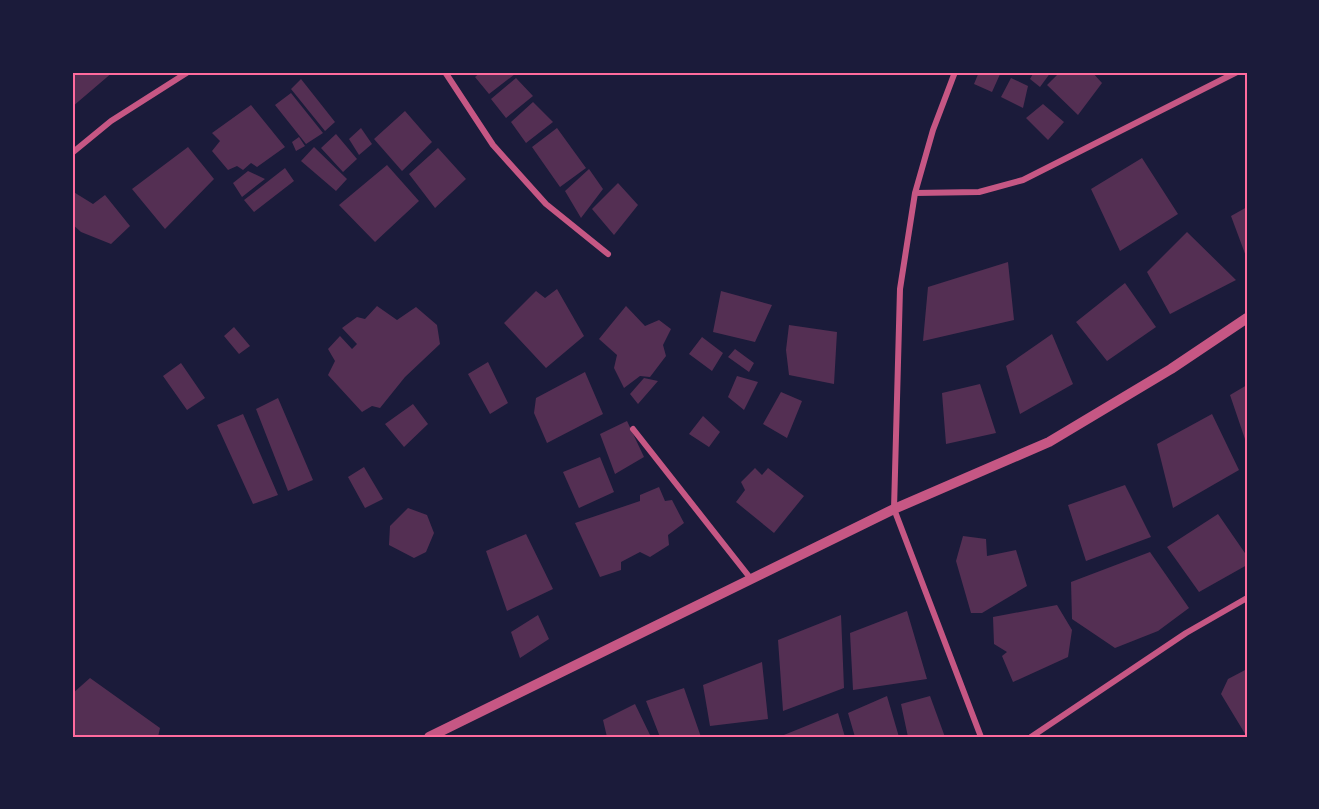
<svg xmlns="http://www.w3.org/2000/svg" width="1319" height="809" viewBox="0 0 1319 809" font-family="Lato,sans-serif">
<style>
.building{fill:#542f53}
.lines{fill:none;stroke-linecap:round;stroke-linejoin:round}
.minor{stroke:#c65784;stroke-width:6}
.tertiary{stroke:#c65784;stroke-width:10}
.neatline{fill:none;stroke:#ff6b9d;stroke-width:2}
</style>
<rect width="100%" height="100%" fill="#1b1b3a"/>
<path class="building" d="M 72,72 L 113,72 L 72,107 Z
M 481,72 L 514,72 L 515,74 L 489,94 L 475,77 Z
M 979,72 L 1001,72 L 992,92 L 974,84 Z
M 1034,72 L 1051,72 L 1040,87 L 1030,79 Z
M 1060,72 L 1092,72 L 1102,83 L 1078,115 L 1047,85 Z
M 516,78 L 533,96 L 506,118 L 491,99 Z
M 1011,78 L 1028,86 L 1023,108 L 1001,97 Z
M 301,79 L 335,122 L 325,131 L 291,89 Z
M 291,93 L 323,133 L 306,144 L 275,105 Z
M 533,102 L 553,122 L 526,143 L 511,122 Z
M 1043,104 L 1064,122 L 1048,140 L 1026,118 Z
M 251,105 L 285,147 L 257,167 L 251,163 L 243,170 L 237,166 L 228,170 L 212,151 L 220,141 L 212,133 Z
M 405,111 L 432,142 L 402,171 L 374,139 Z
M 361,128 L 372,144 L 359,155 L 349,139 Z
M 557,128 L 586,168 L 560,187 L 532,147 Z
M 336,134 L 357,159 L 343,172 L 321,148 Z
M 299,137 L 305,146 L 296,151 L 292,142 Z
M 188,147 L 214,179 L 165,229 L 132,189 Z
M 314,147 L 347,179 L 336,191 L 301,161 Z
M 438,148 L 466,179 L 435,208 L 409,174 Z
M 1142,158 L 1178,214 L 1120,251 L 1091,189 Z
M 387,165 L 419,201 L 375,242 L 339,205 Z
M 285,168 L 294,181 L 254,212 L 244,200 Z
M 589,169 L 603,189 L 581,218 L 565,191 Z
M 248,171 L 265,179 L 242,197 L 233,183 Z
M 618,183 L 638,205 L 614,235 L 592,209 Z
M 72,191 L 93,204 L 105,195 L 130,226 L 111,244 L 81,232 L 72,224 Z
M 1247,207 L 1247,259 L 1231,216 Z
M 1187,232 L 1236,280 L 1170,314 L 1147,272 Z
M 1008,262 L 1014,320 L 923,341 L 928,287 Z
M 1125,283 L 1156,327 L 1107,361 L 1076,322 Z
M 557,289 L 584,336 L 546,368 L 504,323 L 536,291 L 545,298 Z
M 721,291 L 772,305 L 755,342 L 713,332 Z
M 377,306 L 397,320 L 416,307 L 437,325 L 440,344 L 405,377 L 380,408 L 372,406 L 362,412 L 328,375 L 335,361 L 328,349 L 340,336 L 352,349 L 357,344 L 342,328 L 357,317 L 365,319 Z
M 626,306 L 645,326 L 659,320 L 671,329 L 663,345 L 666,356 L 650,377 L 640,376 L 624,388 L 614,368 L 617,355 L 599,339 Z
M 789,325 L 837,332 L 834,384 L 789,375 L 786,350 Z
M 234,327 L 250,346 L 239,354 L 224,336 Z
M 1052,334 L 1073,384 L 1020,414 L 1006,366 Z
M 702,337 L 723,353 L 712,371 L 689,354 Z
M 735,349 L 754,363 L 749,372 L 728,357 Z
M 488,362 L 508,403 L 490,414 L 468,374 Z
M 181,363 L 205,398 L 187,410 L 163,376 Z
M 585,372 L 603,414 L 547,443 L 534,413 L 536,398 Z
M 737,376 L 758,382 L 744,410 L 728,397 Z
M 644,378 L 658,381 L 638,404 L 630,394 Z
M 980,384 L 996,433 L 946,444 L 942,393 Z
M 1247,385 L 1247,445 L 1230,395 Z
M 781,392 L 802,401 L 787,438 L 763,424 Z
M 278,398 L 313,480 L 288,491 L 256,409 Z
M 413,404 L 428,424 L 404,447 L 385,424 Z
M 243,414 L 278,495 L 253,504 L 217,425 Z
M 1212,414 L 1239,470 L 1173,508 L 1157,444 Z
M 703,416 L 720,432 L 709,447 L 689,434 Z
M 627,421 L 644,457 L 615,474 L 600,434 Z
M 600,457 L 614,492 L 579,508 L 563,472 Z
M 364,467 L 383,499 L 365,508 L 348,477 Z
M 755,468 L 762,475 L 768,468 L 804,496 L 774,533 L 736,502 L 745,490 L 741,482 Z
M 1125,485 L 1151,537 L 1086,561 L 1068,505 Z
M 659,487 L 665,501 L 672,500 L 684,523 L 668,535 L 669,545 L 650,557 L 640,552 L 621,562 L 621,570 L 600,577 L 575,523 L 640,501 L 640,495 Z
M 408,508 L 427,515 L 434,533 L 426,552 L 414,558 L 389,545 L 390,526 Z
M 1218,514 L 1247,556 L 1247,565 L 1199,592 L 1167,547 Z
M 526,534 L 553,589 L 507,611 L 486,551 Z
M 963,536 L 986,539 L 987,556 L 1016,550 L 1027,586 L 982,613 L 971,613 L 956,561 Z
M 1150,552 L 1189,608 L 1158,631 L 1115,648 L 1072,619 L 1071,582 Z
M 1057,605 L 1072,630 L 1068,657 L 1013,682 L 1002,656 L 1007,652 L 994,644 L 993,617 Z
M 907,611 L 927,679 L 853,690 L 850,633 Z
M 538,615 L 549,639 L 520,658 L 511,632 Z
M 841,615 L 844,688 L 783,711 L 778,640 Z
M 762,662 L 768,719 L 710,726 L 703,685 Z
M 1247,669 L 1247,737 L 1221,694 L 1228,679 Z
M 90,678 L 160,728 L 158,737 L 72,737 L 72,694 Z
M 684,688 L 701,737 L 660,737 L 646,701 Z
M 887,696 L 899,737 L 855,737 L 848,713 Z
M 930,696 L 945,737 L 908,737 L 901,704 Z
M 635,704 L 651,737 L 607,737 L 603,720 Z
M 838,713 L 845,737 L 779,737 Z"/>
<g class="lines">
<path class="minor" d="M 445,72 L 493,145 L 546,204 L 608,254
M 955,72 L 933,130 L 915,193 L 900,289 L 894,509 L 981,737
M 72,153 L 111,121 L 188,72
M 915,193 L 979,192 L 1023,180 L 1237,72
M 633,429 L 751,579
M 1031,737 L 1186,633 L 1247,598"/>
<path class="tertiary" d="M 429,737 L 894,509 L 1049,442 L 1171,369 L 1247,318"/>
</g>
<rect width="1319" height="809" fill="none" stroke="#1b1b3a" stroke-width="147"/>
<rect x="74" y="74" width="1172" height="662" class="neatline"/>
</svg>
